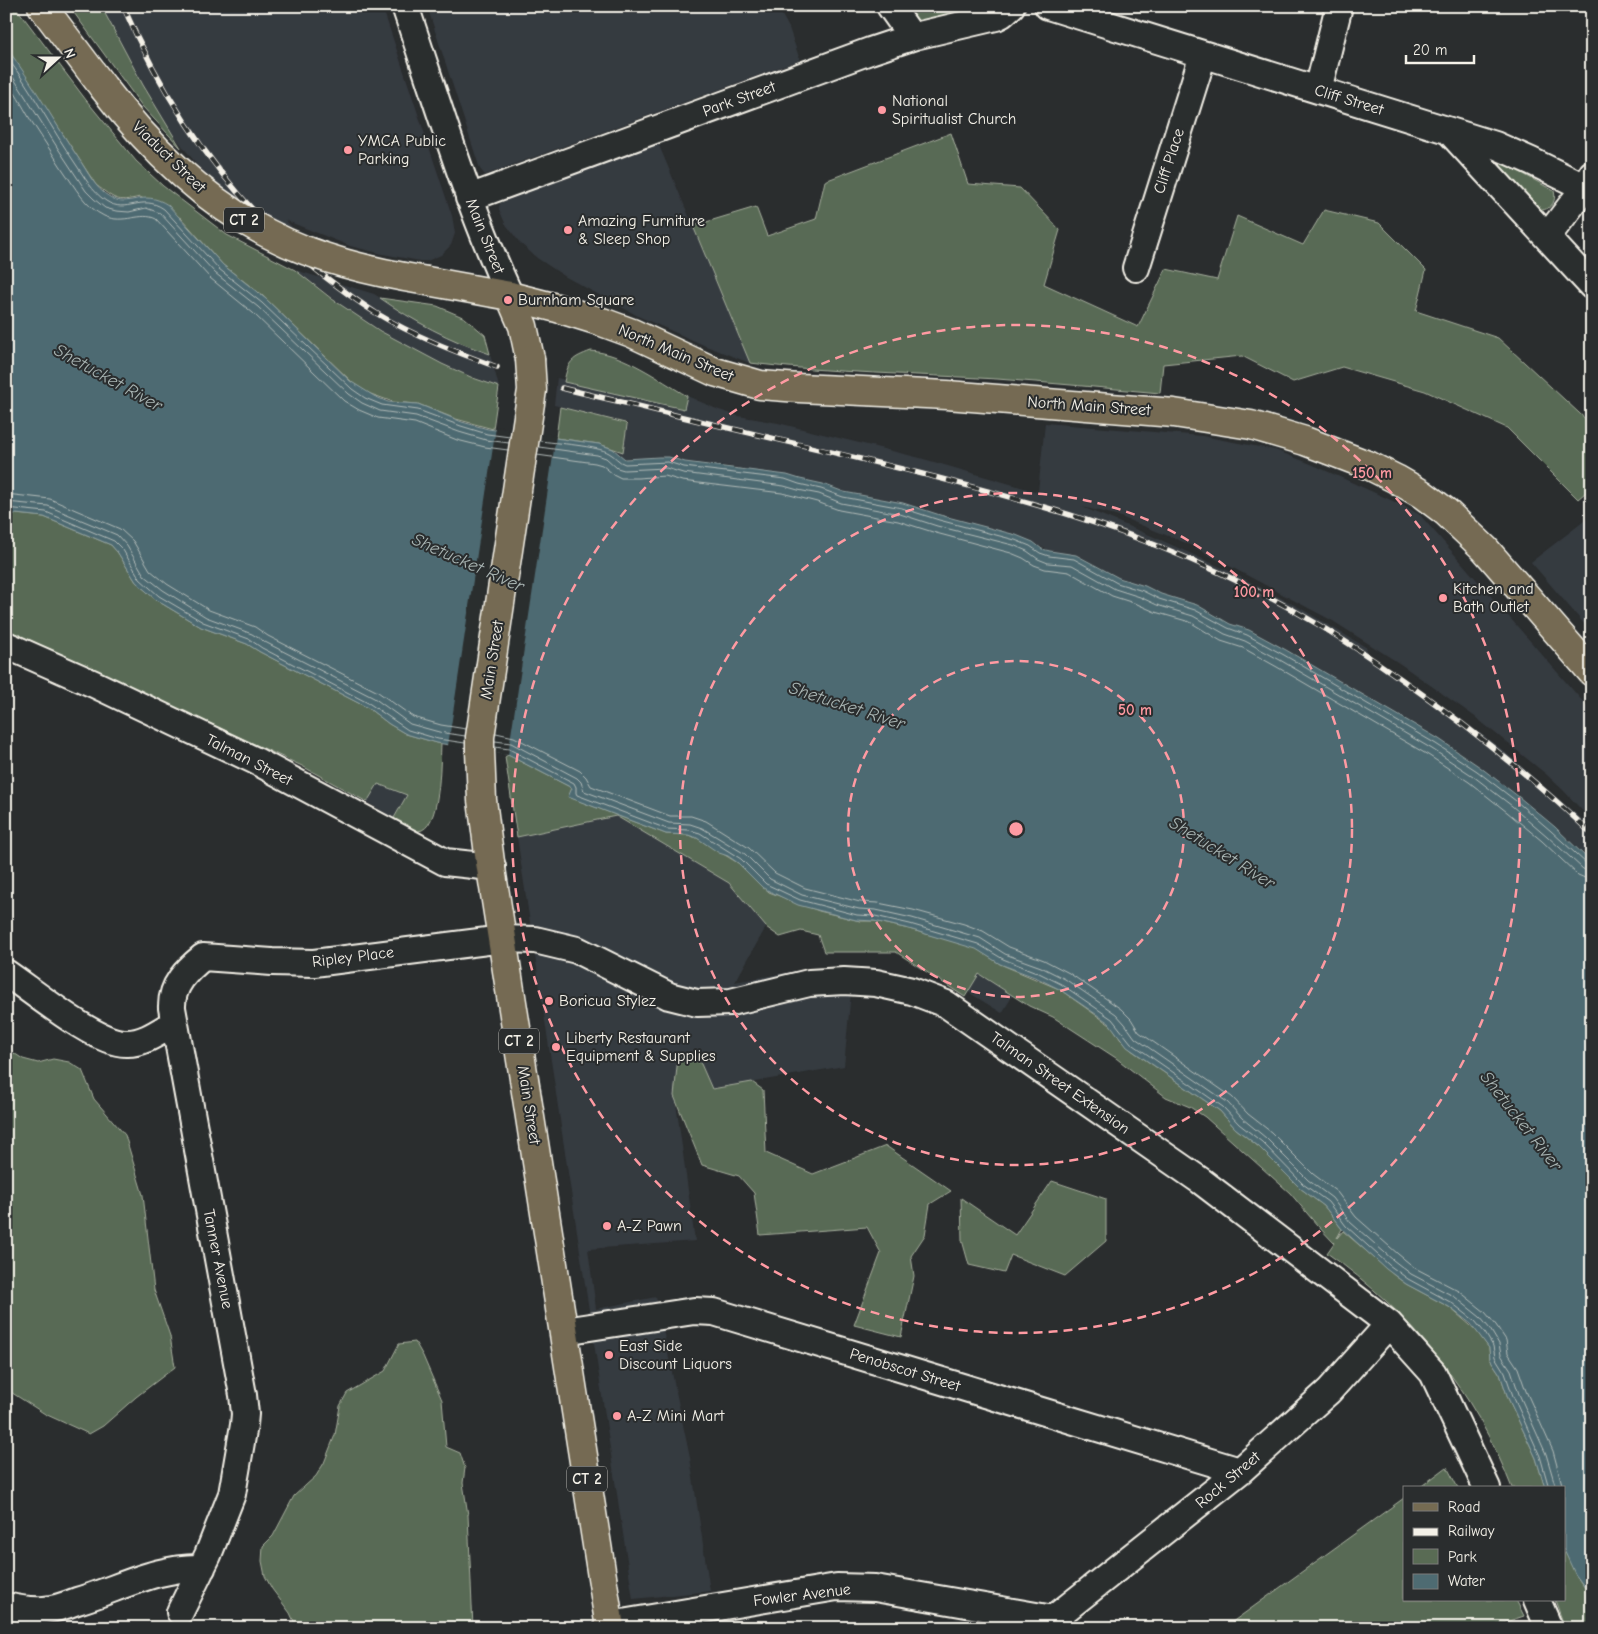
<svg xmlns="http://www.w3.org/2000/svg" width="1598" height="1634" viewBox="0 0 1598 1634" font-family="'Comic Neue',sans-serif">
<style>
.built{fill:#363b41}
.green{fill:#596b54;stroke:#a6ae9e}
.water{fill:#4e6b72;stroke:#90a1a1}
.pier{fill:#2a2d2e}
.lines{fill:none;stroke-linecap:round;stroke-linejoin:round}
.shore{stroke:#b2bbb9;stroke-width:1}
.minor-casing{stroke:#f4f1e8;stroke-width:30}
.major-casing{stroke:#f4f1e8;stroke-width:31}
.highway-casing{stroke:#f4f1e8;stroke-width:31}
.minor{stroke:#2a2d2e;stroke-width:26}
.major{stroke:#756b52;stroke-width:28}
.highway{stroke:#756b52;stroke-width:28}
.rail-casing{stroke:#f4f1e8;stroke-width:5.5}
.rail{stroke:#2a2d2e;stroke-width:4;stroke-dasharray:11;stroke-linecap:butt}
.highway-bridge-casing{stroke:#f4f1e8;stroke-width:31;stroke-linecap:butt}
.highway-bridge{stroke:#756b52;stroke-width:28}
.ring{fill:none;stroke:#ff9aa2;stroke-width:2.5;stroke-dasharray:9 6}
.poi-dot{fill:#ff9aa2;stroke:#2a2d2e;stroke-width:2}
.labels{text-anchor:middle;dominant-baseline:central;stroke-width:4;stroke-linejoin:round;paint-order:stroke}
.shield{fill:#2a2d2e;stroke:#b7b6b0;stroke-width:1}
.shield-label{font-size:15px;font-weight:bold;fill:#f4f1e8}
.street-label{font-size:16px;fill:#f4f1e8;stroke:#2a2d2e}
.poi-label{font-size:16px;fill:#f4f1e8;stroke:#2a2d2e;text-anchor:start}
.water-label{font-size:18px;font-style:italic;fill:#a9b5b3;stroke:#2a2d2e}
.centre{fill:#ff9aa2;stroke:#2a2d2e;stroke-width:2.5}
.ring-label{font-size:15px;text-anchor:middle;font-weight:bold;fill:#ff9aa2;stroke:#2a2d2e;stroke-width:4;stroke-linejoin:round;paint-order:stroke}
</style>
<rect width="100%" height="100%" fill="#2a2d2e"/>
<filter id="ink" filterUnits="userSpaceOnUse"><feTurbulence type="fractalNoise" baseFrequency=".02" numOctaves="2"/><feDisplacementMap in="SourceGraphic" scale="10" xChannelSelector="R" yChannelSelector="G"/><feConvolveMatrix kernelMatrix="1 2 1 2 8 2 1 2 1" color-interpolation-filters="sRGB"/></filter>
<g filter="url(#ink)">
<path class="built" d="M 101,6 L 382,6 L 452,216 L 455,233 L 451,245 L 441,255 L 427,261 L 420,261 L 383,254 L 350,246 L 285,220 L 293,228 L 256,212 L 232,196 L 198,166 L 173,134 L 143,85 Z
M 427,6 L 777,6 L 789,28 L 800,60 L 485,175 L 480,169 Z
M 658,143 L 693,226 L 750,363 L 706,346 L 640,317 L 566,277 L 537,258 L 520,243 L 505,223 L 499,209 L 500,203 Z
M 295,270 L 374,294 L 428,327 L 465,345 L 490,354 L 499,387 L 452,369 L 400,343 L 351,312 Z
M 557,378 L 684,409 L 687,396 L 719,410 L 738,416 L 778,423 L 920,458 L 1038,492 L 1045,423 L 1202,436 L 1275,450 L 1311,464 L 1406,507 L 1420,515 L 1592,712 L 1592,821 L 1564,791 L 1546,774 L 1474,716 L 1399,663 L 1333,621 L 1186,543 L 1116,515 L 1082,507 L 1154,537 L 1227,570 L 1300,608 L 1367,648 L 1366,653 L 1436,701 L 1500,748 L 1592,828 L 1592,862 L 1555,827 L 1519,797 L 1439,739 L 1286,650 L 1249,630 L 1230,624 L 1197,605 L 1161,594 L 1145,586 L 1119,578 L 1076,555 L 1050,551 L 1016,535 L 940,515 L 903,503 L 844,492 L 823,484 L 727,466 L 685,462 L 669,457 L 623,459 L 613,449 L 623,451 L 628,423 L 554,405 Z
M 1592,515 L 1592,633 L 1531,562 Z
M 378,784 L 408,795 L 394,818 L 367,802 Z
M 616,815 L 729,883 L 766,927 L 735,982 L 791,972 L 853,970 L 844,1066 L 675,1096 L 695,1241 L 588,1249 L 596,1309 L 656,1297 L 690,1458 L 710,1591 L 633,1599 L 517,837 Z
M 978,974 L 1013,995 L 1002,1013 L 968,992 Z"/>
<path class="green" d="M 6,6 L 15,6 L 86,100 L 136,161 L 163,186 L 227,235 L 295,270 L 332,299 L 380,331 L 442,364 L 473,378 L 499,387 L 493,429 L 456,419 L 418,404 L 393,402 L 368,393 L 354,384 L 263,296 L 223,265 L 181,218 L 140,197 C 116,203 115,199 96,185 L 6,47 Z
M 69,6 L 101,6 L 143,85 L 181,148 L 142,106 Z
M 899,6 L 970,6 L 966,12 L 915,22 Z
M 951,133 L 968,184 L 1020,188 L 1060,230 L 1044,284 L 1138,327 L 1166,269 L 1217,280 L 1237,216 L 1303,245 L 1324,210 L 1379,223 L 1426,270 L 1416,311 L 1498,338 L 1592,425 L 1592,487 L 1578,499 L 1507,428 L 1425,391 L 1342,367 L 1293,382 L 1242,356 L 1163,364 L 1160,393 C 1106,388 1051,383 997,379 C 915,374 832,373 750,363 L 693,226 L 756,207 L 767,236 L 816,219 L 825,181 Z
M 1500,161 L 1554,191 C 1557,202 1550,211 1538,210 L 1496,164 L 1497,162 Z
M 380,298 L 437,306 L 465,318 L 485,335 L 490,354 C 451,341 413,321 380,298 Z
M 591,351 C 625,354 658,379 687,396 L 684,409 L 564,382 C 568,361 572,358 591,351 Z
M 560,407 L 625,423 L 627,425 L 623,452 L 599,444 L 556,438 Z
M 6,513 L 44,517 L 111,545 L 118,553 L 136,582 L 156,600 L 201,627 L 247,644 L 260,652 L 368,708 L 389,724 L 406,734 L 441,744 C 440,762 441,830 418,831 C 409,831 400,823 394,818 L 407,795 L 378,784 L 367,802 L 302,766 L 6,629 Z
M 508,755 L 572,788 L 569,797 L 666,834 L 688,835 L 697,838 L 738,863 L 769,892 L 819,911 L 860,921 L 874,921 L 909,929 L 976,948 L 1000,964 L 1059,989 L 1113,1027 L 1120,1039 L 1131,1050 L 1220,1111 L 1235,1128 L 1264,1151 L 1300,1188 L 1324,1206 L 1342,1229 L 1337,1238 L 1343,1231 L 1395,1276 L 1406,1284 L 1449,1307 L 1477,1331 L 1489,1348 L 1490,1359 L 1500,1374 L 1508,1398 L 1536,1458 L 1545,1488 L 1512,1488 C 1475,1392 1411,1312 1327,1253 L 1334,1243 L 1317,1225 L 1290,1193 L 1205,1117 L 1190,1107 L 1166,1097 L 1116,1058 L 1053,1017 L 1029,1006 L 979,974 L 965,997 L 896,952 L 824,952 L 818,935 L 801,931 L 780,937 L 766,927 L 729,883 L 616,816 L 517,837 L 505,757 Z
M 6,1048 L 23,1059 L 38,1063 L 53,1059 L 69,1062 L 82,1070 L 94,1099 L 125,1135 L 143,1195 L 154,1290 L 170,1336 L 175,1367 L 136,1397 L 103,1426 L 89,1434 L 45,1414 L 6,1389 Z
M 688,1053 L 701,1064 L 712,1089 L 752,1082 L 763,1090 L 766,1153 L 813,1174 L 886,1146 L 951,1191 L 930,1204 L 925,1235 L 911,1256 L 914,1276 L 901,1337 L 854,1325 L 881,1253 L 867,1227 L 760,1235 L 754,1193 L 739,1176 L 702,1165 L 674,1096 L 678,1057 Z
M 1052,1181 L 1106,1199 L 1106,1241 L 1065,1276 L 1011,1255 L 1004,1273 L 969,1265 L 962,1240 L 961,1198 L 1015,1235 Z
M 415,1342 L 423,1356 L 442,1400 L 446,1447 L 460,1453 L 465,1468 L 463,1483 L 468,1515 L 473,1628 L 297,1628 L 290,1613 L 272,1589 L 265,1576 L 262,1561 L 263,1546 L 273,1536 L 294,1496 L 316,1476 L 324,1463 L 335,1435 L 340,1406 L 347,1393 L 385,1371 L 399,1344 Z
M 1447,1467 L 1458,1488 L 1419,1488 Z
M 1404,1498 L 1404,1600 L 1516,1600 L 1524,1616 L 1488,1628 L 1224,1628 Z
M 1564,1548 L 1579,1580 L 1592,1597 L 1592,1628 L 1565,1628 L 1555,1600 L 1564,1600 Z
M 6,1617 L 31,1628 L 6,1628 Z"/>
<path class="water" d="M 6,47 C 33,83 54,122 79,159 C 88,172 95,189 110,197 C 129,209 142,188 168,205 L 223,265 L 266,299 L 350,381 L 374,396 L 388,402 L 418,404 L 462,422 L 488,429 L 599,444 L 613,449 L 625,459 L 659,457 L 669,457 L 685,462 L 787,475 L 800,479 L 823,484 L 844,492 L 903,503 L 940,515 L 1016,535 L 1033,542 L 1042,549 L 1050,551 L 1076,555 L 1119,578 L 1145,586 L 1161,594 L 1197,605 L 1230,624 L 1249,630 L 1286,650 L 1439,739 L 1480,767 L 1519,797 L 1555,827 L 1588,859 L 1592,862 L 1592,1597 L 1575,1574 L 1564,1550 L 1564,1488 L 1545,1488 L 1536,1458 L 1508,1398 L 1500,1374 L 1490,1359 L 1489,1348 L 1471,1324 L 1449,1307 L 1406,1284 L 1386,1269 L 1342,1229 L 1324,1206 L 1300,1188 L 1258,1146 L 1235,1128 L 1220,1111 L 1127,1047 L 1109,1023 L 1059,989 L 1037,978 L 1000,964 L 976,949 L 909,929 L 874,921 L 856,920 L 798,905 L 763,888 L 738,863 L 728,856 L 719,853 L 697,838 L 688,835 L 666,834 L 568,797 L 572,788 L 506,754 L 437,743 L 406,734 L 389,724 L 368,708 L 260,652 L 247,644 L 201,627 L 156,600 L 136,582 L 118,553 L 111,545 L 44,517 L 6,513 Z"/>
<path class="pier" d="M 496,427 L 556,436 L 508,755 L 448,746 Z"/>
<g class="lines">
<path class="shore" d="M 6,56 C 32,90 51,128 75,163 C 84,176 92,192 106,201 C 127,215 141,193 164,209 L 219,269 L 262,303 L 352,389 L 365,398 L 382,405 L 418,410 L 461,426 L 487,434 L 510,437
M 6,66 L 57,147 L 86,191 L 94,199 L 105,208 L 116,211 L 129,212 L 146,208 L 160,213 L 215,273 L 258,307 L 349,394 L 362,403 L 380,411 L 416,416 L 459,432 L 486,440 L 509,443
M 6,79 C 15,92 22,105 30,119 C 41,136 52,153 63,170 C 75,187 85,207 104,216 C 124,225 141,211 156,219 L 210,278 L 253,313 L 344,401 L 359,410 L 378,418 L 415,423 L 457,440 L 485,447 L 508,450
M 540,441 C 555,443 598,446 609,453 C 615,456 618,462 625,464 L 668,462 L 684,467 L 785,479 L 799,484 L 821,489 L 843,497 L 902,508 L 939,520 L 1015,540 L 1030,546 L 1040,553 L 1049,556 L 1074,559 L 1117,583 L 1143,591 L 1159,599 L 1195,610 L 1228,628 L 1247,635 L 1284,655 L 1436,744 L 1477,771 L 1516,801 L 1551,831 L 1587,864 L 1592,865
M 539,447 L 597,455 L 606,458 L 617,468 L 624,470 L 666,468 L 683,473 L 784,486 L 798,490 L 819,494 L 841,503 L 900,514 L 937,526 L 1013,545 L 1027,551 L 1038,559 L 1048,563 L 1072,565 L 1115,589 L 1140,597 L 1157,605 L 1193,616 L 1225,634 L 1245,641 L 1280,660 L 1432,749 L 1473,776 L 1512,806 L 1547,836 L 1583,869 L 1592,872
M 537,455 L 595,463 L 602,465 L 613,474 L 621,478 L 638,478 L 665,476 L 682,481 L 782,493 L 817,502 L 839,510 L 898,521 L 936,533 L 1011,553 L 1023,558 L 1034,565 L 1045,569 L 1069,572 L 1112,596 L 1137,604 L 1155,612 L 1190,622 L 1221,641 L 1243,648 L 1277,667 L 1428,755 L 1469,782 L 1507,812 L 1542,841 L 1578,875 L 1585,878 L 1592,879
M 6,494 L 50,499 L 120,529 L 133,541 L 150,570 L 167,584 L 209,610 L 255,627 L 268,636 L 378,692 L 413,717 L 441,725 L 466,729
M 6,502 L 48,506 L 117,535 L 127,546 L 144,575 L 163,590 L 206,617 L 252,634 L 265,642 L 374,698 L 410,724 L 439,732 L 465,736
M 6,508 L 46,512 L 114,541 L 123,550 L 140,579 L 159,596 L 203,622 L 249,639 L 262,648 L 370,704 L 408,730 L 438,739 L 465,743
M 496,733 L 514,737 L 580,771 L 586,777 L 591,786 L 670,816 L 691,816 L 706,821 L 749,848 L 775,873 L 805,888 L 860,902 L 878,903 L 913,910 L 964,924 L 983,931 L 1009,947 L 1044,960 L 1069,973 L 1121,1009 L 1131,1019 L 1139,1032 L 1232,1097 L 1248,1114 L 1271,1132 L 1313,1174 L 1337,1192 L 1356,1217 L 1398,1254 L 1415,1268 L 1459,1291 L 1485,1312 L 1496,1325 L 1506,1340 L 1508,1353 L 1518,1368 L 1526,1391 L 1553,1451 L 1563,1488
M 495,741 L 511,743 L 577,778 L 581,782 L 584,791 L 669,823 L 690,824 L 702,828 L 745,854 L 770,879 L 802,895 L 859,909 L 876,910 L 912,918 L 980,938 L 1005,954 L 1041,967 L 1065,979 L 1116,1014 L 1125,1024 L 1135,1038 L 1227,1102 L 1243,1119 L 1266,1138 L 1308,1180 L 1332,1198 L 1350,1222 L 1393,1260 L 1411,1274 L 1455,1297 L 1480,1317 L 1490,1329 L 1499,1344 L 1501,1355 L 1511,1370 L 1519,1394 L 1546,1454 L 1556,1488
M 495,747 L 509,749 L 574,783 L 576,787 L 576,793 L 577,795 L 667,829 L 689,830 L 700,833 L 741,859 L 766,884 L 800,900 L 857,915 L 875,916 L 910,924 L 978,944 L 1003,959 L 1039,973 L 1061,984 L 1112,1019 L 1131,1043 L 1223,1107 L 1239,1124 L 1262,1142 L 1303,1184 L 1328,1202 L 1346,1226 L 1389,1265 L 1408,1279 L 1452,1303 L 1475,1321 L 1485,1333 L 1493,1346 L 1495,1357 L 1505,1373 L 1513,1396 L 1540,1456 L 1549,1488"/>
<g class="minor-casing">
<path id="minor" d="M 405,6 C 438,104 467,203 510,296
M 890,6 L 912,37
M 1048,6 L 1495,145 L 1531,161 L 1592,191
M 1318,90 L 1339,6
M 1450,132 L 1592,286
M 469,198 L 870,51 L 915,36 L 996,17 L 1002,14 L 1011,6
M 1547,237 L 1583,190 L 1592,174
M 1136,268 L 1203,55
M 6,645 L 94,684 L 256,761 L 445,862 L 492,867
M 6,973 C 33,991 95,1043 125,1043 C 143,1044 159,1032 174,1023
M 564,1331 L 694,1311 L 714,1312 L 1240,1471
M 1537,1600 L 1549,1628
M 6,1606 C 19,1609 31,1611 44,1610 C 56,1609 67,1605 77,1601 C 118,1589 159,1566 202,1568
M 180,1612 L 208,1555 L 232,1494 L 244,1425 L 245,1414 L 243,1395 L 172,1008 C 171,985 187,970 203,957 L 272,962 L 314,963 L 503,939 L 535,940 L 577,950 L 669,996 L 697,1003 L 731,1002 L 809,983 L 844,981 L 876,983 L 912,991 L 946,1004 L 1201,1181 L 1389,1324 L 1433,1373 L 1487,1488
M 610,1625 L 837,1587 L 875,1588 L 1053,1619 L 1240,1471 L 1329,1391 L 1389,1324"/>
</g>
<g class="major-casing">
<path id="major" d="M 510,296 L 557,308 L 602,322 L 632,333 L 715,372 L 760,385 L 799,388 L 947,395 L 1174,413 L 1251,425 L 1305,441 L 1370,466 L 1396,479 L 1422,494 L 1446,512 L 1485,549 L 1592,672"/>
</g>
<g class="highway-casing">
<path id="highway" d="M 42,6 L 103,87
M 427,281 L 510,296 L 523,326 L 530,359
M 480,751 L 482,800 L 490,862 L 610,1628"/>
</g>
<use href="#minor" class="minor"/>
<use href="#major" class="major"/>
<use href="#highway" class="highway"/>
<g class="rail-casing">
<path id="rail" d="M 123,6 C 169,111 234,205 324,276 C 341,289 358,302 376,313 C 414,336 456,352 497,367
M 562,388 C 590,395 618,401 646,408 C 774,440 903,466 1030,503 C 1130,531 1230,572 1319,625 C 1347,642 1374,660 1401,679 C 1468,726 1532,777 1592,834"/>
</g>
<use href="#rail" class="rail"/>
<g class="highway-bridge-casing">
<path id="highway-bridge" d="M 103,87 C 148,146 201,199 267,233 C 316,259 372,272 427,281
M 480,751 L 480,737 L 532,390 L 530,359"/>
</g>
<use href="#highway-bridge" class="highway-bridge"/>
</g>
</g>
<g class="ring">
<circle cx="1016" cy="829" r="168"/>
<circle cx="1016" cy="829" r="336"/>
<circle cx="1016" cy="829" r="504"/>
</g>
<g class="poi-dot">
<circle cx="882" cy="110" r="5"/>
<circle cx="348" cy="150" r="5"/>
<circle cx="568" cy="230" r="5"/>
<circle cx="508" cy="300" r="5"/>
<circle cx="1443" cy="598" r="5"/>
<circle cx="549" cy="1001" r="5"/>
<circle cx="556" cy="1047" r="5"/>
<circle cx="607" cy="1226" r="5"/>
<circle cx="609" cy="1355" r="5"/>
<circle cx="617" cy="1416" r="5"/>
</g>
<g class="labels">
<g class="shield">
<rect x="224" y="207.5" width="40" height="25" rx="4"/>
<rect x="499" y="1028.5" width="40" height="25" rx="4"/>
<rect x="567" y="1466.5" width="40" height="25" rx="4"/>
</g>
<g class="shield-label">
<text x="244" y="220">CT 2</text>
<text x="519" y="1041">CT 2</text>
<text x="587" y="1479">CT 2</text>
</g>
<g class="street-label">
<text transform="translate(739 99) rotate(-20)">Park Street</text>
<text transform="translate(1349 100) rotate(17)">Cliff Street</text>
<text transform="translate(169 157) rotate(44)">Viaduct Street</text>
<text transform="translate(1169 161) rotate(-72)">Cliff Place</text>
<text transform="translate(485 236) rotate(68)">Main Street</text>
<text transform="translate(676 353) rotate(23)">North Main Street</text>
<text transform="translate(1089 406) rotate(4)">North Main Street</text>
<text transform="translate(492 660) rotate(-81)">Main Street</text>
<text transform="translate(249 760) rotate(27)">Talman Street</text>
<text transform="translate(353 957) rotate(-7)">Ripley Place</text>
<text transform="translate(1060 1083) rotate(35)">Talman Street Extension</text>
<text transform="translate(529 1105) rotate(81)">Main Street</text>
<text transform="translate(218 1259) rotate(79)">Tanner Avenue</text>
<text transform="translate(905 1370) rotate(17)">Penobscot Street</text>
<text transform="translate(1228 1480) rotate(-40)">Rock Street</text>
<text transform="translate(802 1595) rotate(-7)">Fowler Avenue</text>
</g>
<g class="poi-label">
<text x="892" y="101">National<tspan x="892" dy="18">Spiritualist Church</tspan></text>
<text x="358" y="141">YMCA Public<tspan x="358" dy="18">Parking</tspan></text>
<text x="578" y="221">Amazing Furniture<tspan x="578" dy="18">&amp; Sleep Shop</tspan></text>
<text x="518" y="300">Burnham Square</text>
<text x="1453" y="589">Kitchen and<tspan x="1453" dy="18">Bath Outlet</tspan></text>
<text x="559" y="1001">Boricua Stylez</text>
<text x="566" y="1038">Liberty Restaurant<tspan x="566" dy="18">Equipment &amp; Supplies</tspan></text>
<text x="617" y="1226">A-Z Pawn</text>
<text x="619" y="1346">East Side<tspan x="619" dy="18">Discount Liquors</tspan></text>
<text x="627" y="1416">A-Z Mini Mart</text>
</g>
<g class="water-label">
<text transform="translate(108 378) rotate(29)">Shetucket River</text>
<text transform="translate(468 563) rotate(24)">Shetucket River</text>
<text transform="translate(847 706) rotate(18)">Shetucket River</text>
<text transform="translate(1222 853) rotate(32)">Shetucket River</text>
<text transform="translate(1521 1121) rotate(52)">Shetucket River</text>
</g>
</g>
<circle cx="1016" cy="829" r="8" class="centre"/>
<g class="ring-label">
<text x="1372" y="478">150 m</text>
<text x="1254" y="597">100 m</text>
<text x="1135" y="715">50 m</text>
</g>
<rect width="1598" height="1634" fill="none" stroke="#2a2d2e" stroke-width="25"/>
<rect x="12" y="12" width="1573" height="1609" fill="none" stroke="#f4f1e8" stroke-width="2" filter="url(#ink)"/>
<rect x="1403" y="1486" width="162" height="115" fill="#2a2d2e" stroke="#7b7b78"/>
<rect x="1413" y="1503" width="25" height="8" fill="#756b52" stroke="#7b7b78"/>
<text x="1448" y="1512" font-size="15" fill="#f4f1e8">Road</text>
<rect x="1413" y="1528" width="25" height="8" fill="#f4f1e8" stroke="#7b7b78"/>
<text x="1448" y="1536" font-size="15" fill="#f4f1e8">Railway</text>
<rect x="1413" y="1549" width="25" height="15" fill="#596b54" stroke="#7b7b78"/>
<text x="1448" y="1562" font-size="15" fill="#f4f1e8">Park</text>
<rect x="1413" y="1574" width="25" height="15" fill="#4e6b72" stroke="#7b7b78"/>
<text x="1448" y="1586" font-size="15" fill="#f4f1e8">Water</text>
<g transform="translate(58 58) rotate(69)" stroke="#2a2d2e" stroke-width="4" paint-order="stroke">
<path d="M0-4L9 19L0 12L-9 19Z" fill="#f4f1e8"/>
<text y="-8" font-size="14" font-weight="bold" text-anchor="middle" fill="#f4f1e8">N</text>
</g>
<path d="M1406 55v8h68v-8" fill="none" stroke="#f4f1e8" stroke-width="2.5"/>
<text x="1413" y="55" font-size="15" fill="#f4f1e8" stroke="#2a2d2e" stroke-width="4" paint-order="stroke">20 m</text>
</svg>
